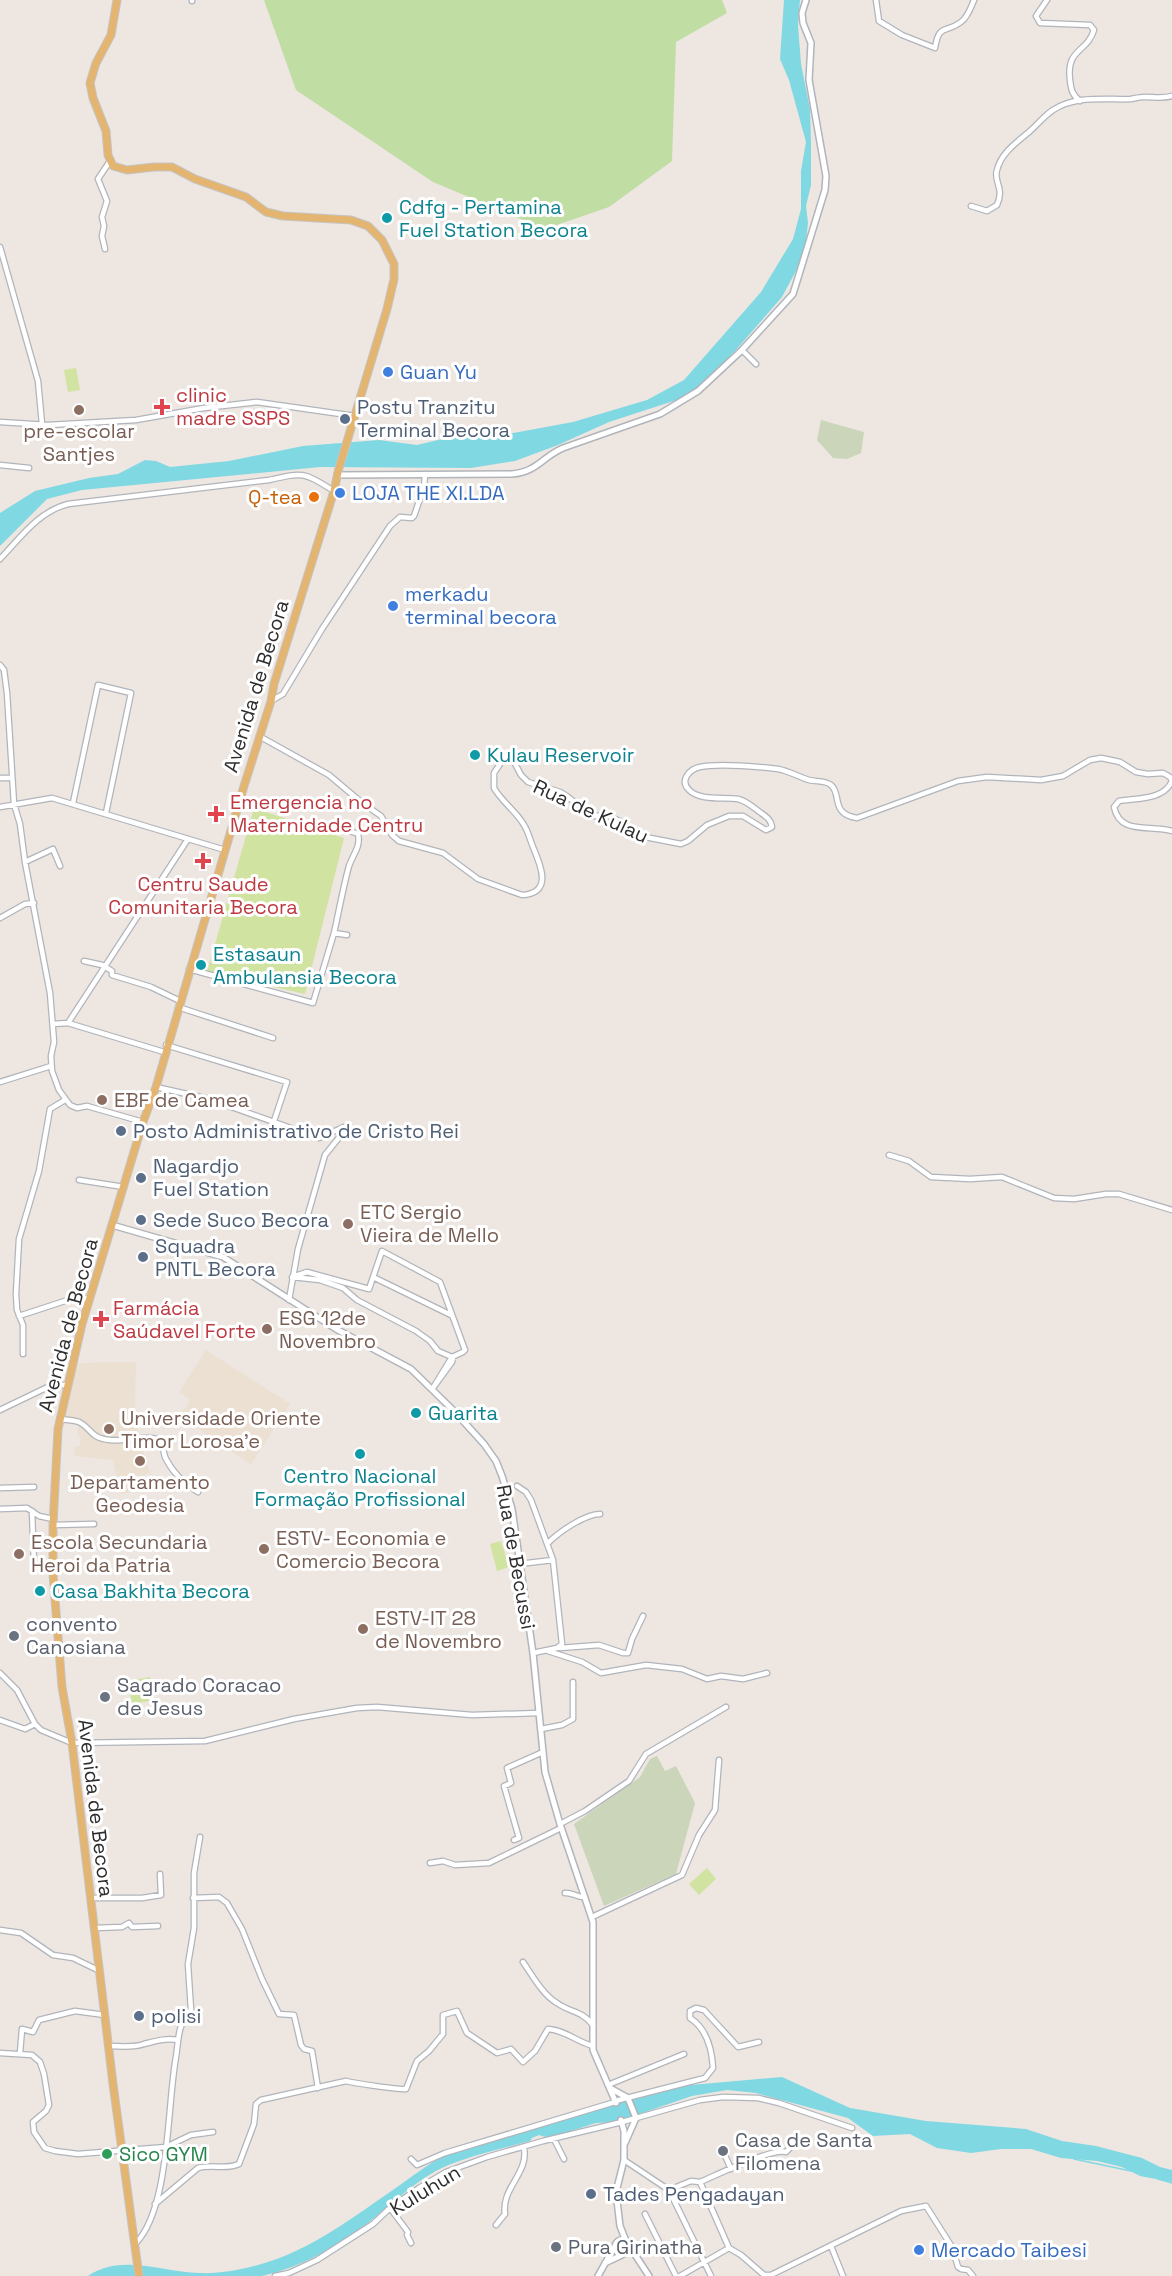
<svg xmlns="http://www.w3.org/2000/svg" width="1172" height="2276" viewBox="0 0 1172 2276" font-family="'Space Grotesk',sans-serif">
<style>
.education{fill:#ece0d2}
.green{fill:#c0dda3}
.cemetery{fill:#cbd5ba}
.pitch{fill:#d1e3a1}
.water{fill:#80d8e3}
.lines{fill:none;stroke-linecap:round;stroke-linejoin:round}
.stream{stroke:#80d8e3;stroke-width:1.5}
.minor-casing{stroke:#b1b5bb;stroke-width:7}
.tertiary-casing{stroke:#b1b5bb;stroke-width:8}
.primary-casing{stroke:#c4c4c4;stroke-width:9}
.minor{stroke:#fff;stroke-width:4.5}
.tertiary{stroke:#fff;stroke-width:5}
.primary{stroke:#e3b570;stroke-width:7}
.culture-dot{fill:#0f9aa8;stroke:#fff;stroke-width:2}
.shop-dot{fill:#3f7fe0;stroke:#fff;stroke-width:2}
.health-dot{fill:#e0444e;stroke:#fff;stroke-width:2}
.education-dot{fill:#8d6e63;stroke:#fff;stroke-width:2}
.service-dot{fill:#5c6f8a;stroke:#fff;stroke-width:2}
.food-dot{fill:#e8710a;stroke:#fff;stroke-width:2}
.worship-dot{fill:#6b7280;stroke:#fff;stroke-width:2}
.leisure-dot{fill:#2e9e5b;stroke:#fff;stroke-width:2}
.labels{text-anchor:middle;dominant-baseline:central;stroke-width:6;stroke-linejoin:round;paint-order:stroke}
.culture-label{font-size:20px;fill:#0d838f;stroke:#fff;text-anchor:start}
.shop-label{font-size:20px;fill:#366cbe;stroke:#fff;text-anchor:start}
.health-label{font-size:20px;fill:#be3a42;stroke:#fff;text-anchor:start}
.service-label{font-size:20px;fill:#4e5e75;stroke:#fff;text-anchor:start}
.education-label{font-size:20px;fill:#785e54;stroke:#fff;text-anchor:start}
.food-label{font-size:20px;fill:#c56008;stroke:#fff;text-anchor:end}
.street-label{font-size:20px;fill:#2d2d2d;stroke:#fff}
.worship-label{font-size:20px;fill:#5b616d;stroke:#fff;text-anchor:start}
.leisure-label{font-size:20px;fill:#27864d;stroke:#fff;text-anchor:start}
</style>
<rect width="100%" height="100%" fill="#ede6e1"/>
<path class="education" d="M 206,1350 L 290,1404 L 251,1464 L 180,1416 L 190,1400 L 179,1392 Z
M 104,1362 L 136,1362 L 135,1402 L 139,1440 L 150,1473 L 138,1477 L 139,1489 L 121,1494 L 113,1460 L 74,1456 L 75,1446 L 80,1446 L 80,1436 L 77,1435 L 79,1422 L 60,1419 L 73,1364 Z"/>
<path class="green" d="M 264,0 L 722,0 L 727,13 L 676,42 L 672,161 L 609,207 L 545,229 L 433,182 L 296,90 Z"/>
<path class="cemetery" d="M 821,420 L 864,432 L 861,453 L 847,459 L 833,458 L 817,440 Z
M 657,1756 L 665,1771 L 676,1766 L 695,1803 L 676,1874 L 604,1906 L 574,1824 L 640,1777 L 650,1759 Z"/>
<path class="pitch" d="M 76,368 L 80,390 L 68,392 L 64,370 Z
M 254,808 L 344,838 L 305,994 L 207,972 Z
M 501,1541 L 509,1567 L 497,1571 L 490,1544 Z
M 150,1677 L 154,1700 L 132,1704 L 128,1681 Z
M 707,1868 L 716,1879 L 699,1895 L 689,1884 Z"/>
<path class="water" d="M 784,0 L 800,0 L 798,25 L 801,64 L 810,109 L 811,142 L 811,185 L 806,206 L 808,223 L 806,242 L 797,269 L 782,297 L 735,351 L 689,396 L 609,422 L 558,445 L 515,461 L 471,468 L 320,467 L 82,490 L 47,499 L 0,546 L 0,513 L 35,491 L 89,478 L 118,474 L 145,460 L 156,461 L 170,467 L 229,461 L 303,446 L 379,440 L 417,445 L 459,435 L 497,436 L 573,422 L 647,400 L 684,380 L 761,292 L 793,239 L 801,209 L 801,171 L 806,142 L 789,80 L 780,59 Z
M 782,2077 L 850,2108 L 926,2121 L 1026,2129 L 1062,2141 L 1096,2146 L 1142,2158 L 1160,2167 L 1172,2170 L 1172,2182 L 1140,2176 L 1122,2167 L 1097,2161 L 1061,2158 L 1031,2149 L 1001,2149 L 971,2153 L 937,2148 L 910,2134 L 873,2136 L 848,2118 L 756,2093 L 727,2090 L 692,2096 L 616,2122 L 596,2123 L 549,2138 L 539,2135 L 532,2138 L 530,2141 C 503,2148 473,2155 446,2166 C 417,2179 393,2203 368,2223 C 336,2248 301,2267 262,2276 L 88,2276 C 121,2253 163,2272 199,2273 C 218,2274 240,2270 258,2265 C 311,2251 356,2215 400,2185 C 417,2173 432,2161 450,2153 L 658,2092 L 691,2085 Z"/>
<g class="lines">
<path class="stream" d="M 1074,2159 L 1131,2171
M 1158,2179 L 1172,2183"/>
<g class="minor-casing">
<path id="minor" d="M 876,0 L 879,21 L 902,35 L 935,48 C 939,23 945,34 961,22 C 968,17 971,7 974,0
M 1047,0 L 1036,16 L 1040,23 L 1090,25 L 1094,30 C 1087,53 1066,48 1070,80 C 1071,89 1072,95 1080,101
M 192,1 L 192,0
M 971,206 L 987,211 L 997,205 C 1005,187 993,182 997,170 C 1001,153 1017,142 1029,132 C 1037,125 1045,115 1053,110 C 1076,95 1105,100 1131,99 C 1136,98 1140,97 1144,97 C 1155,97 1162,99 1172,96
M 0,247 L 38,381 L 42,424
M 105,249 L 102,236 L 104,226 L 102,217 L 107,201 L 98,179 L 110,161
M 742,350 L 756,364
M 0,422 L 48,425 L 136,420 L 204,408 L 257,402 L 355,416
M 0,465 L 29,468
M 0,559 C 21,537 38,512 68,504 L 269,480 C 304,472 303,472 334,491
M 0,665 L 4,670 L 7,693 L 14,804 L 20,824 L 25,862 L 50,993 L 54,1042 L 51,1056 L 52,1071 L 59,1090 L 70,1105 L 77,1108 L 87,1106 L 143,1122
M 271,701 L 283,694 L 322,629 L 390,526 L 400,517 L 412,518 L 414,516 L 424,487 L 425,474
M 259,736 L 329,775 L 361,802 L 381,816 L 392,835 L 399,841 L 443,853 L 478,879 L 522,895 C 553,893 541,866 533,847 C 530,840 528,831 524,825 C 516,811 502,802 494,788 L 494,773 L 504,758 L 513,760 L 521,775 L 528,782 L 560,792 L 568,797 L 585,811 L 595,816 L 607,815 L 621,822 L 635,835 L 681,844 L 688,841 L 707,825 L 729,816 L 743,816 L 766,830 L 772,827 C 771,820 767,817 761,813 C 754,808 747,801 738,799 C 723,797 700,801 689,790 C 679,780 690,769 700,767 C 717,763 760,767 778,769 C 789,771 799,777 809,780 C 816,782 825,780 831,785 C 842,794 830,814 857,818 L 958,781 L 987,777 L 1041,780 L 1063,776 L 1090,760 L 1101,758 L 1120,762 L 1136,772 L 1148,774 L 1163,773 L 1170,777 L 1172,781 C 1164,800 1137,798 1119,801 L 1114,807 C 1120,836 1151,824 1172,831
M 0,778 L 11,778
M 73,803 L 98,685 L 131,693 L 106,813
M 0,807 L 52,798 L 225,850
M 331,824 L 358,834 C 361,847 353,854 349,866 C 343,888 339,911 334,933
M 25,862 L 53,849 L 60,866
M 0,918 L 25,904 L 34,903
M 84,961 L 102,965 L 112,971 L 112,975 L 151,987 L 180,1001
M 189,969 L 313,1003 L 334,933 L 347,935
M 178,1007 L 273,1038
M 68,1023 L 188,839
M 53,1024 L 68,1023 L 164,1052
M 166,1045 L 287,1082 L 274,1121
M 0,1082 L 51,1066
M 156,1087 L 209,1099 L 319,1138 L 344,1127 L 346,1129 L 325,1155 L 298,1249 L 289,1300
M 889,1155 L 909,1161 L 931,1177 L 970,1179 L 1002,1177 L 1054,1198 L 1074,1199 L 1106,1194 L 1119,1194 L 1172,1210
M 79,1180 L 124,1187
M 382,1251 L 440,1282 L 465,1350 L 463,1352 L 452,1357 L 438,1351 L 430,1341 L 416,1331 L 357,1300 L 343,1288 L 320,1280 L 292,1277 L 307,1272 L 369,1289 Z
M 373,1277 L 451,1315
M 19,1316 L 77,1297 L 89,1299
M 23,1354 L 23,1325 L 17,1310 L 16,1294 L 19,1239 L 39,1171 L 50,1109 L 65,1100
M 452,1357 L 433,1388 L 452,1362 L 453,1357
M 0,1410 L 52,1385 L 68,1385
M 60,1419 C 66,1420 73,1420 79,1422 C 92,1428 89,1438 110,1440 C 121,1442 154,1434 160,1441 C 164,1446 163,1454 166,1459 C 173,1473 185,1484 198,1492
M 517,1486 L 526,1492 L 531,1500 L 553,1560 L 519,1564
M 0,1488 L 34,1487
M 0,1509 L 27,1508 L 39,1516 L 53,1519
M 32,1511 L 34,1564
M 53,1525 L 94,1524
M 548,1543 C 559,1532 585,1514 600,1514
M 560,1648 L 599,1645 L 623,1653 L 628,1653 L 632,1639 L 643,1616
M 548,1651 L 582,1662 L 601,1673 L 646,1665 L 682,1669 L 707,1679 L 721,1676 L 743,1679 L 767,1673
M 533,1653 L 557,1648 L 562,1644 L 553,1560
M 0,1673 L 17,1690 L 35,1724 L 41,1730 L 72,1743 L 205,1741 L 294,1719 L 357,1708 L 377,1707 L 472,1715 L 539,1713
M 0,1720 L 25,1729 L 35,1724
M 541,1729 L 562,1725 L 573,1719 L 573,1682
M 560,1824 L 585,1811 L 629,1781 L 646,1754 L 726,1707
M 514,1840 L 519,1838 L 504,1786 L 511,1783 L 507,1768 L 543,1752
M 430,1863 L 443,1861 L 455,1865 L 489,1863 L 561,1828
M 565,1893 C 572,1892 578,1898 585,1897
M 91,1898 L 142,1898 L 161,1895 L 160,1874
M 193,1898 L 219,1897 L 227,1903 L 242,1929 L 262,1979 L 279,2014 L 294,2015 L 301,2045 L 304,2049 L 312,2051 L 318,2088
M 592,1917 L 682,1875 L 699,1835 L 715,1810 L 719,1760
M 95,1928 L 122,1927 L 129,1923 L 132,1927 L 158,1926
M 0,1930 L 21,1933 L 53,1955 L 73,1958 L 100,1971
M 523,1962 C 532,1975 543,1995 557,2003 C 571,2013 581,2010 593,2025
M 109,2046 C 120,2046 134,2048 144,2044 C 156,2041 165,2038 178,2040
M 0,2053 L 32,2055 L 40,2062 L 44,2074 L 49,2105 L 46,2111 L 33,2122 L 34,2132 L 45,2148 L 55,2151 L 78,2154 L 166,2147 L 191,2135 L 213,2132
M 20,2053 L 22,2029 L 33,2032 L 39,2020 L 75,2011 L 105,2015
M 608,2085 L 684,2054
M 615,2101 L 705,2078 L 713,2068 C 712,2049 707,2029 690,2018 L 690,2011 L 696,2008 L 704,2010 L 738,2047 L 759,2042
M 554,2139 L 564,2159
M 723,2151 L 731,2169
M 411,2159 L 417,2165 L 445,2153 L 615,2102
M 624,2160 L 669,2190
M 700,2182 C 717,2175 771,2148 786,2152 L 790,2148 L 791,2142
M 155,2204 L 198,2168 C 212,2164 227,2170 239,2164 L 254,2124 L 256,2104 L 261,2100 L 346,2081 C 353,2083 400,2090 406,2089 L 417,2061 L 429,2051 L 443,2034 L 443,2015 L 457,2011 L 467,2033 L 497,2053 L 511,2049 L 523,2062 L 535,2051 L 548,2029 C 565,2030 577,2042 593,2046
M 390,2208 L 408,2232 L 407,2235 L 411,2243
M 645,2214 L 676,2276
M 496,2225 L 505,2214 C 501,2188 529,2173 524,2148
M 136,2243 C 170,2208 167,2105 176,2057 C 179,2037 177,2026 191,2010 L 188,1964 L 194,1928 L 194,1873 L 200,1837
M 831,2246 L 843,2276
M 275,2276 L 289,2273 L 317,2260 L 373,2224 L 390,2208 L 419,2188 L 446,2172 L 487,2157 L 543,2141 L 622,2122 L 700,2100 L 723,2097 L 758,2098 L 779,2103 L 852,2128
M 680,2276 L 729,2248 L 741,2255 L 764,2275 L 771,2275 L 901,2211 L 926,2206 L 952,2247 L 958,2267 L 961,2269 L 968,2270 L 973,2276
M 711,2276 L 669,2190 L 691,2181 L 700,2182 L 729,2248"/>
</g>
<g class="tertiary-casing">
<path id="tertiary" d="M 337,475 L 512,474 C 537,472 542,457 563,448 L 660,414 L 698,391 L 742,350 L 793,294 L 825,190 L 826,176 L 809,80 L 811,43 L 803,23 L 802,13 L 806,0
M 112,1225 L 223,1257 L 336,1329 L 411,1369 L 454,1411 L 484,1444 L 496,1461 L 502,1476 L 512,1509 L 533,1653 L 545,1772 L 560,1824 L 593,1922 L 593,2050 L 616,2103
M 610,2088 L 628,2098 L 636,2118 L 625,2143
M 621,2120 L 624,2131 L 624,2160 L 616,2192 L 620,2226 L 626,2241
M615 2247a7 7 0 1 1 14 0a7 7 0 1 1-14 0Z
M 630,2247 L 649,2276
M 605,2263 L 622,2255
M 598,2276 L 615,2246"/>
</g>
<g class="primary-casing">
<path id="primary" d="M 117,0 L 111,35 L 96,63 L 90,83 L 93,98 L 106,131 L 108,155 L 113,166 L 127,170 L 154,167 L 172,167 L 195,179 L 246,197 L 266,212 L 283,216 L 351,220 L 368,226 L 382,240 L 394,264 L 394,279 L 387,309 L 339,468 L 334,491 L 274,684 L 271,701 L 244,786 L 156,1087 L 143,1122 L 82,1324 L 58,1429 L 53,1525 L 53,1574 L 62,1687 L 72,1743 L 113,2084 L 139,2276"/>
</g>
<use href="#minor" class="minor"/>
<use href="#tertiary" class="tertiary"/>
<use href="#primary" class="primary"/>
</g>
<g class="culture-dot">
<circle cx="387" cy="218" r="6"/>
<circle cx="475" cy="755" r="6"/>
<circle cx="201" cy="965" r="6"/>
<circle cx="416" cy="1413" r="6"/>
<circle cx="360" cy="1454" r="6"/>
<circle cx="40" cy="1591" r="6"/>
</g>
<g class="shop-dot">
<circle cx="388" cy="372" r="6"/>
<circle cx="340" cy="493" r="6"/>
<circle cx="393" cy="606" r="6"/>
<circle cx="919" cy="2250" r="6"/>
</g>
<g class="health-dot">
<path d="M159 398h6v6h6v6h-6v6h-6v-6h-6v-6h6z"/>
<path d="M213 805h6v6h6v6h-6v6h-6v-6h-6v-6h6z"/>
<path d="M200 852h6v6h6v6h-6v6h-6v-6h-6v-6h6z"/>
<path d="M98 1310h6v6h6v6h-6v6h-6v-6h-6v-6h6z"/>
</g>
<g class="education-dot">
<circle cx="79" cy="410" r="6"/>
<circle cx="102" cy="1100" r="6"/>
<circle cx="348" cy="1224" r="6"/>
<circle cx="267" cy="1329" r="6"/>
<circle cx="109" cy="1429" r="6"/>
<circle cx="140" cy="1461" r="6"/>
<circle cx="264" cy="1549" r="6"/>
<circle cx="19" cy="1554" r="6"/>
<circle cx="363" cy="1629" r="6"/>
</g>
<g class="service-dot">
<circle cx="345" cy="419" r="6"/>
<circle cx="121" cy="1131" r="6"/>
<circle cx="141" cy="1178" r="6"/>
<circle cx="141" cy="1220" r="6"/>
<circle cx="143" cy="1257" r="6"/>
<circle cx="139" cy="2016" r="6"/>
<circle cx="591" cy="2194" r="6"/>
</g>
<circle class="food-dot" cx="314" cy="497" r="6"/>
<g class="worship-dot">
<circle cx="14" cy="1636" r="6"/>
<circle cx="105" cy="1697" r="6"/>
<circle cx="723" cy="2151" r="6"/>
<circle cx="556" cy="2247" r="6"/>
</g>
<circle class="leisure-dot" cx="107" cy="2154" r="6"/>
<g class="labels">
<g class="culture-label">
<text x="399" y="207">Cdfg - Pertamina<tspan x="399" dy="23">Fuel Station Becora</tspan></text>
<text x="487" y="755">Kulau Reservoir</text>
<text x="213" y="954">Estasaun<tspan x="213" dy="23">Ambulansia Becora</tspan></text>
<text x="428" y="1413">Guarita</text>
<text x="360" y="1476" text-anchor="middle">Centro Nacional<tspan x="360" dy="23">Formação Profissional</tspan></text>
<text x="52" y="1591">Casa Bakhita Becora</text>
</g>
<g class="shop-label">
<text x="400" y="372">Guan Yu</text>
<text x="352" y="493">LOJA THE XI.LDA</text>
<text x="405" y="594">merkadu<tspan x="405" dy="23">terminal becora</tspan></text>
<text x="931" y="2250">Mercado Taibesi</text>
</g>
<g class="health-label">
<text x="176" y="395">clinic<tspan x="176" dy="23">madre SSPS</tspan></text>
<text x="230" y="802">Emergencia no<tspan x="230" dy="23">Maternidade Centru</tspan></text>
<text x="203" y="884" text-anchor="middle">Centru Saude<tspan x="203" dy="23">Comunitaria Becora</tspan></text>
<text x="113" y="1308">Farmácia<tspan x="113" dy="23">Saúdavel Forte</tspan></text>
</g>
<g class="service-label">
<text x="357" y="407">Postu Tranzitu<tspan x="357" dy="23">Terminal Becora</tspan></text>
<text x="133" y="1131">Posto Administrativo de Cristo Rei</text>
<text x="153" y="1166">Nagardjo<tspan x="153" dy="23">Fuel Station</tspan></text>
<text x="153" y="1220">Sede Suco Becora</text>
<text x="155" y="1246">Squadra<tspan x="155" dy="23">PNTL Becora</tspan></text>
<text x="151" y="2016">polisi</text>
<text x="603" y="2194">Tades Pengadayan</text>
</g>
<g class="education-label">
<text x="79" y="431" text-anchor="middle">pre-escolar<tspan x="79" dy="23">Santjes</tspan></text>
<text x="114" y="1100">EBF de Camea</text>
<text x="360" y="1212">ETC Sergio<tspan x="360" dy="23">Vieira de Mello</tspan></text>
<text x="279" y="1318">ESG 12de<tspan x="279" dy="23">Novembro</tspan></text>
<text x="121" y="1418">Universidade Oriente<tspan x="121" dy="23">Timor Lorosa'e</tspan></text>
<text x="140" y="1482" text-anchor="middle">Departamento<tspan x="140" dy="23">Geodesia</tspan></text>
<text x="276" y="1538">ESTV- Economia e<tspan x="276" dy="23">Comercio Becora</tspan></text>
<text x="31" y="1542">Escola Secundaria<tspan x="31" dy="23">Heroi da Patria</tspan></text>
<text x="375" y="1618">ESTV-IT 28<tspan x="375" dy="23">de Novembro</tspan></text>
</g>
<g class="food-label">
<text x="302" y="497">Q-tea</text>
</g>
<g class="street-label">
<text transform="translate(256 686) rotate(-73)">Avenida de Becora</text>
<text transform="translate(591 811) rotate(25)">Rua de Kulau</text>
<text transform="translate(68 1325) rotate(-75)">Avenida de Becora</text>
<text transform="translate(516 1557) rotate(80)">Rua de Becussi</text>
<text transform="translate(96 1808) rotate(83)">Avenida de Becora</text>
<text transform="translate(425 2190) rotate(-31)">Kuluhun</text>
</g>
<g class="worship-label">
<text x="26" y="1624">convento<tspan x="26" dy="23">Canosiana</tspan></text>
<text x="117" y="1685">Sagrado Coracao<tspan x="117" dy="23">de Jesus</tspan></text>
<text x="735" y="2140">Casa de Santa<tspan x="735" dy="23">Filomena</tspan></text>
<text x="568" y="2247">Pura Girinatha</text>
</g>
<g class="leisure-label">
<text x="119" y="2154">Sico GYM</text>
</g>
</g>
</svg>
